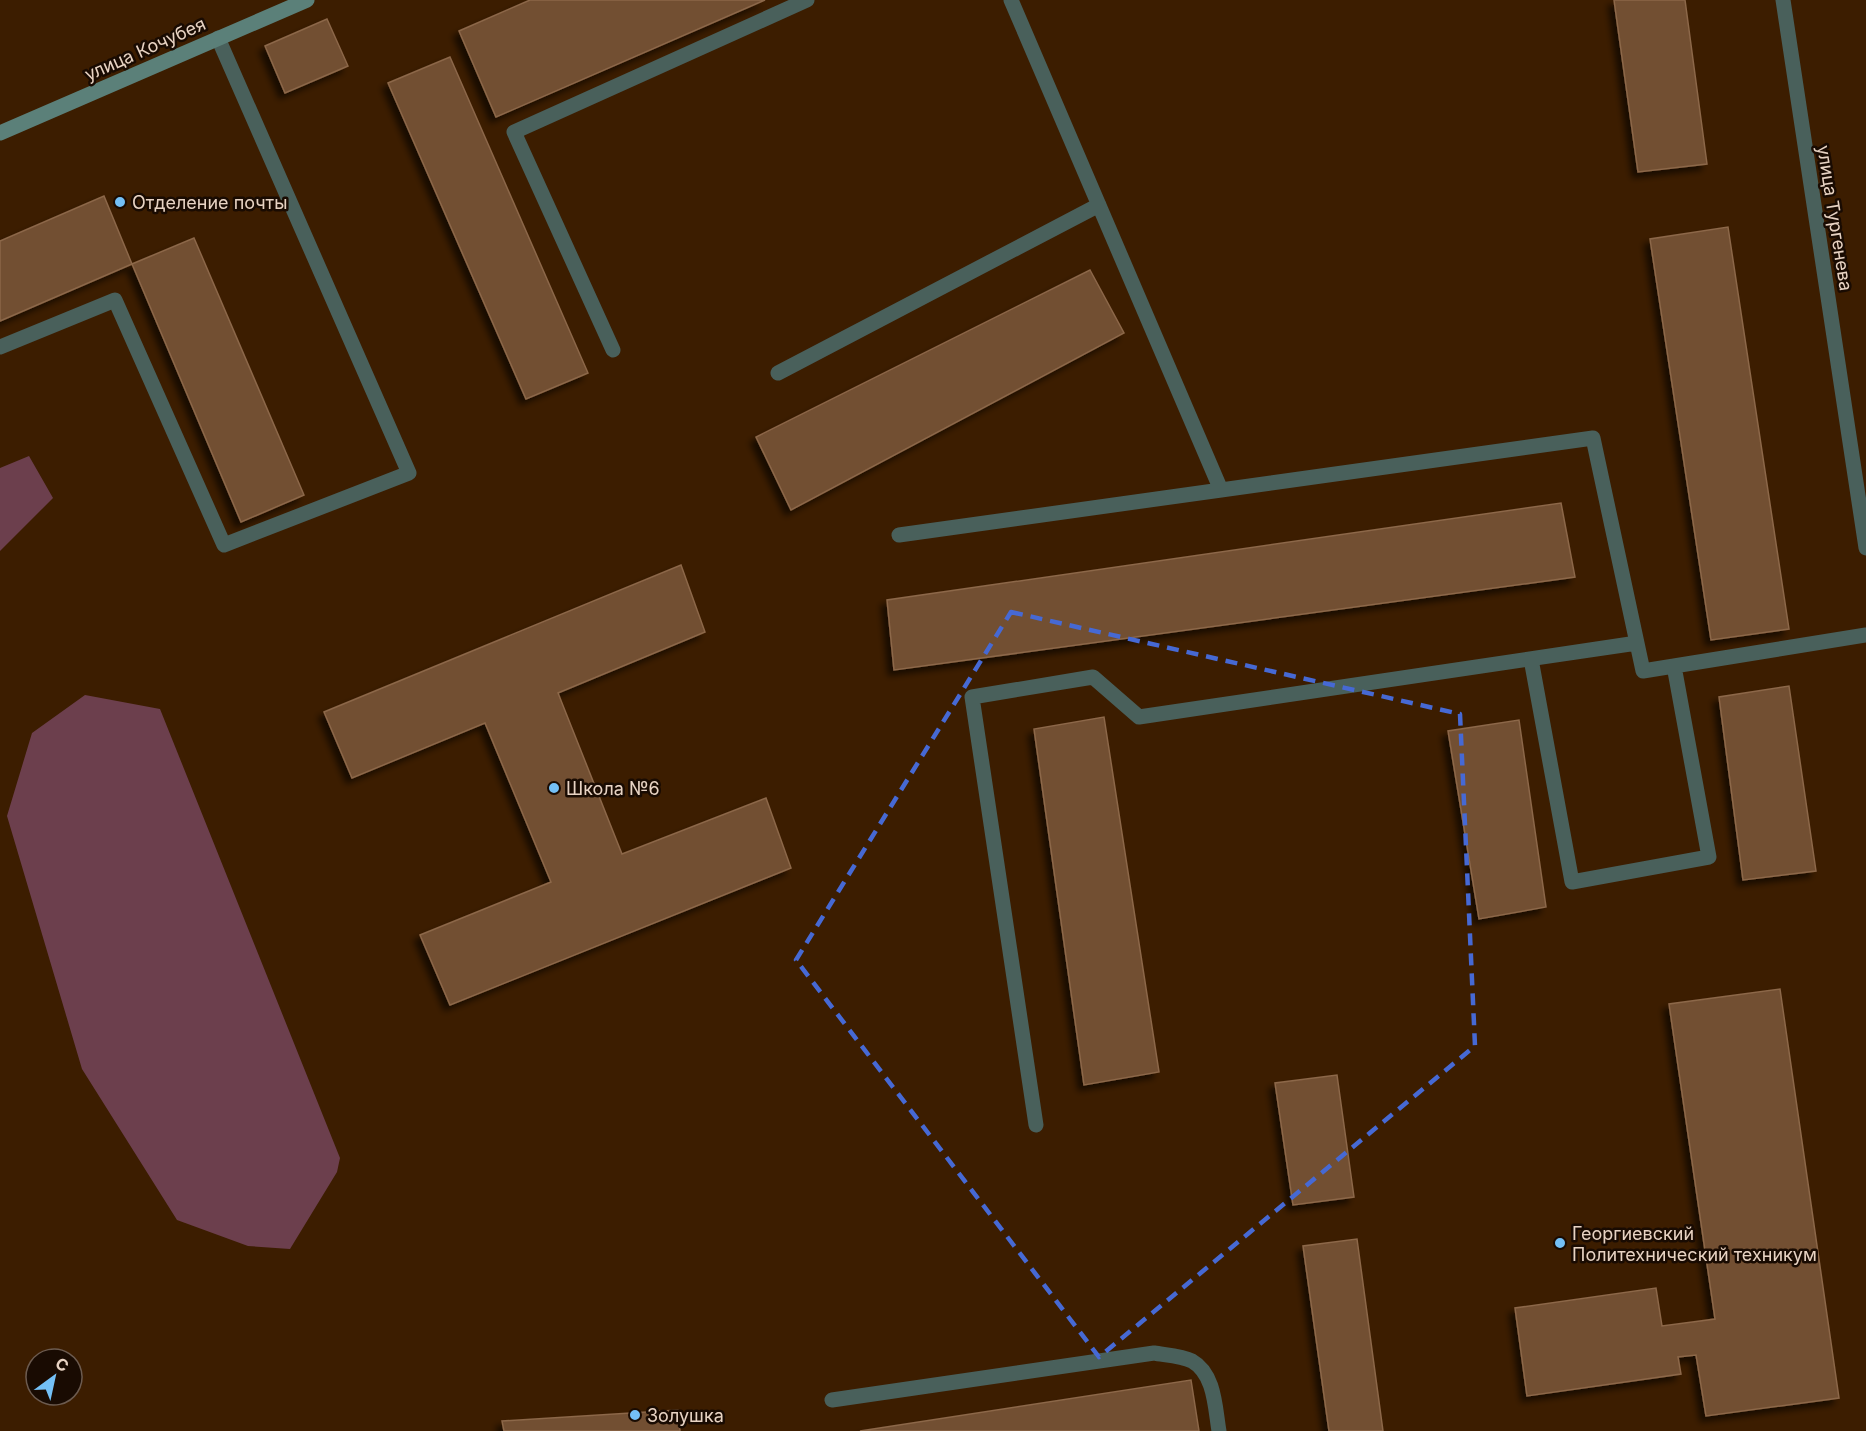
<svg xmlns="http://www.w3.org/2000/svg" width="1866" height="1431" viewBox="0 0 1866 1431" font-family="Inter,sans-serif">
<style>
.green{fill:#6c3f4d}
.building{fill:#724f32;stroke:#8c6749;stroke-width:1.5;filter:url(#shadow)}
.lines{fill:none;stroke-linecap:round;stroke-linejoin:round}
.service{stroke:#49605b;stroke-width:15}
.minor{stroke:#49605b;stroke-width:15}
.secondary{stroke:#5b8079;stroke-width:15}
.marked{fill:none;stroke:#4669d4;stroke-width:4.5;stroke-dasharray:12 8;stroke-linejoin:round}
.poi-dot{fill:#74c0f6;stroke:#190b02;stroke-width:2}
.labels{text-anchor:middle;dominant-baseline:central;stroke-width:5;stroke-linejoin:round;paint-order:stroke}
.street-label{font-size:18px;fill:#e8d3c3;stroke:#190b02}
.poi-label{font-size:18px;fill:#e8d3c3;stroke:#190b02;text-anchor:start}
</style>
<defs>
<filter id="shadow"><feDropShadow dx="-5.5" dy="5.5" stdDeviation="3" flood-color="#0009"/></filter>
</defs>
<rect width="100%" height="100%" fill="#3c1d00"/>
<path class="green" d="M 29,456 L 53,498 L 0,551 L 0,468 Z
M 85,695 L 160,709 L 340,1158 L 337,1172 L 290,1249 L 248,1246 L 177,1220 L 82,1069 L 7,816 L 32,733 Z"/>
<path class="building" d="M 530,0 L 765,0 L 496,117 L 459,31 Z
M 1614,0 L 1685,0 L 1707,164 L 1638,172 Z
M 327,19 L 348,66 L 285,93 L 265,46 Z
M 450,57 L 588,373 L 526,399 L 388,83 Z
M 104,196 L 132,264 L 0,321 L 0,241 Z
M 1728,227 L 1789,629 L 1711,640 L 1650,239 Z
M 194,238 L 304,495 L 241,522 L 132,264 Z
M 1090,270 L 1124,333 L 791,510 L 756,437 Z
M 1561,503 L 1575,577 L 894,670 L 887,600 Z
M 681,565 L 705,632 L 558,693 L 622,854 L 766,798 L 791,868 L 450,1005 L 420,935 L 551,882 L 485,723 L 352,778 L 324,712 Z
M 1789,686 L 1816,871 L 1743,880 L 1719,697 Z
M 1104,717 L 1159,1072 L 1084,1085 L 1034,729 Z
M 1519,720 L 1546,907 L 1479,919 L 1448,731 Z
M 1780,989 L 1839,1398 L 1706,1416 L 1696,1355 L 1678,1357 L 1681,1374 L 1527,1396 L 1515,1308 L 1656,1288 L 1662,1326 L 1715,1319 L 1669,1004 Z
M 1337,1075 L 1354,1197 L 1293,1205 L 1275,1083 Z
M 1357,1239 L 1383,1431 L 1329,1431 L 1303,1246 Z
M 1191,1380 L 1199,1431 L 860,1431 Z
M 678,1410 L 680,1431 L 504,1431 L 502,1421 Z"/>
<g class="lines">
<path class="service" d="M 1011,0 L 1221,490 L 1593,438 L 1643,671 L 1866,635
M 0,347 L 115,300 L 224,545 L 409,473 L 218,38
M 613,350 L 514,132 L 807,0
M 778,373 L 1099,205
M 899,535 L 1221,490
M 1531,659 L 1572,882 L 1709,857 L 1674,666
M 1036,1125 L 972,697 L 1093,677 L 1139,717 L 1637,643
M 832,1400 L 1154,1353 C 1165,1355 1182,1356 1192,1361 C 1215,1374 1215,1408 1219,1431"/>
<path class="minor" d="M 1783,0 L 1866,548"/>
<path class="secondary" d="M 0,133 L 307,0"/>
</g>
<path class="marked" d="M 1011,612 L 1460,714 L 1475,1046 L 1099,1357 L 796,960 Z"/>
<g class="poi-dot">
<circle cx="120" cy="202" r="6"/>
<circle cx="554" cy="788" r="6"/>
<circle cx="1560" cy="1243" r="6"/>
<circle cx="635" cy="1415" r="6"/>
</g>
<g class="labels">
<g class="street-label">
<text transform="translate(145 49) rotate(-24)">улица Кочубея</text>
<text transform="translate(1835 218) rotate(81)">улица Тургенева</text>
</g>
<g class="poi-label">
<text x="132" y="202">Отделение почты</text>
<text x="566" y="788">Школа №6</text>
<text x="1572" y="1233">Георгиевский<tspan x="1572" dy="21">Политехнический техникум</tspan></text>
<text x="647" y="1415">Золушка</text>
</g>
</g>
<g transform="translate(54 1377) rotate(33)"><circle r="28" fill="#190b02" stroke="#6c5b4f" stroke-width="1.5"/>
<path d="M0-4.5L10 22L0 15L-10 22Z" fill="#74c0f6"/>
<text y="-9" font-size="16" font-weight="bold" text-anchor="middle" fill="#e8d3c3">С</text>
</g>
</svg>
